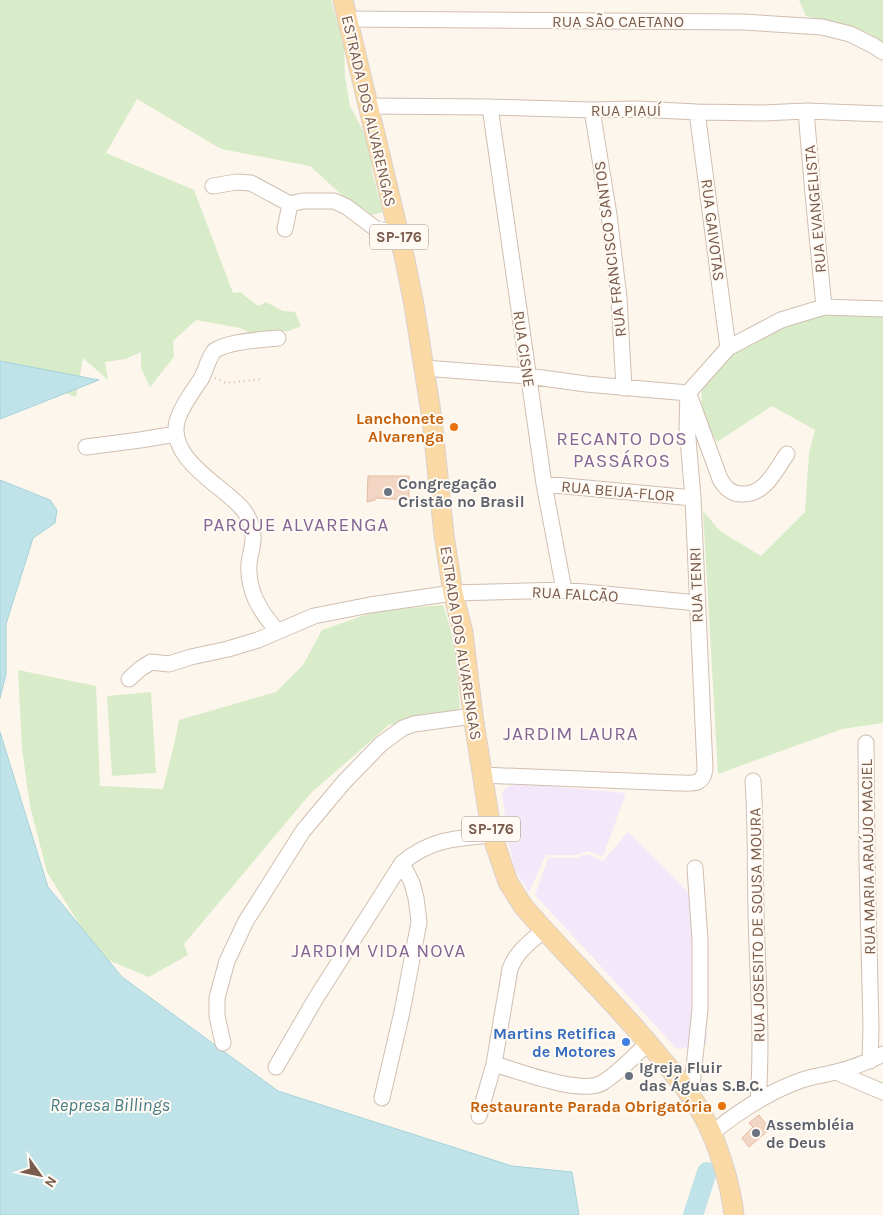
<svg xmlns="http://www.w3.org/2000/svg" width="883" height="1215" viewBox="0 0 883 1215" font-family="Karla,sans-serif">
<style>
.education{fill:#f3e8fa}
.green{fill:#d8ecc9}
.water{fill:#bfe3e8;stroke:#a5d3da}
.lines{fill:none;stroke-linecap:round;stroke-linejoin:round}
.river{stroke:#bfe3e8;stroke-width:20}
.building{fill:#f3d5c3;stroke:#e6bba3}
.minor-casing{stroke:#d1beb0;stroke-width:17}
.major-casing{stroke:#dad1cd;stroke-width:21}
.path{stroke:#d9b8a5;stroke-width:2;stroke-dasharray:1 4;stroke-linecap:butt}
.minor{stroke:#fff;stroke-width:15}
.major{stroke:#fbd9a5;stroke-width:19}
.food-dot{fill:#e8710a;stroke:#fffaf3;stroke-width:2}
.worship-dot{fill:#6b7280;stroke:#fffaf3;stroke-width:2}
.shop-dot{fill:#3f7fe0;stroke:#fffaf3;stroke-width:2}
.labels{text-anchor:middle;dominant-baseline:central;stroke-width:4;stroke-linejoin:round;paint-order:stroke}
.shield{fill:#fffaf3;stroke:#a28b7f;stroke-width:1}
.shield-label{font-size:15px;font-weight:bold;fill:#7a5c4d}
.street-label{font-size:16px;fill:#7a5c4d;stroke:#fffaf3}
.food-label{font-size:16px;font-weight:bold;fill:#c56008;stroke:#fffaf3;text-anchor:end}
.worship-label{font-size:16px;font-weight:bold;fill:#5b616d;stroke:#fffaf3;text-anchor:start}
.shop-label{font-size:16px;font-weight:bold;fill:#366cbe;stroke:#fffaf3;text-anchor:end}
.water-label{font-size:18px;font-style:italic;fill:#437c86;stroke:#fffaf3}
.quarter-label{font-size:19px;letter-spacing:1px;fill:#846695;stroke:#fffaf3}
</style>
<rect width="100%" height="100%" fill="#fdf6ec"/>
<path class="education" d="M 516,783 L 626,793 L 603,856 L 588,851 L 575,855 L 546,855 L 529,892 L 514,868 L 508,838 L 502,793 L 506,788 Z
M 628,832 L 703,907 L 707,1044 L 677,1049 L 535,895 L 548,858 L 576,858 L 587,854 L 603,861 Z"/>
<path class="green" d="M 0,0 L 331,0 L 344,45 L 345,76 L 350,106 L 369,142 L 372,172 L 383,212 L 372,215 L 364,209 L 341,200 L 344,197 L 310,166 L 221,149 L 137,99 L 106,153 L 194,190 L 233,293 L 240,292 L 258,306 L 266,302 L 283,311 L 295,312 L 301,326 L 289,331 L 273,331 L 252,334 L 240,328 L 196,320 L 173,341 L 174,357 L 150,387 L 141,368 L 141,352 L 126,359 L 105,362 L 108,380 L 83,358 L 76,397 L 46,386 L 0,379 Z
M 799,0 L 883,0 L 883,45 L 868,33 L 806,16 Z
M 825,310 L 883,312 L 883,723 L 842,729 L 718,774 L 703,511 L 720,531 L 761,556 L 805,512 L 809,453 L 815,430 L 772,406 L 717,442 L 701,417 L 702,381 L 731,351 L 791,320 Z
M 443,605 C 456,640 457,671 460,708 L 451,712 L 422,714 L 416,720 L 389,725 L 311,793 L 184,944 L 188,955 L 149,977 L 108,960 L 81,927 L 47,872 L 30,806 L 22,749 L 18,670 L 96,686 L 100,786 L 163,789 L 175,740 L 179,720 L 276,692 L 303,665 L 322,630 L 377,611 Z
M 151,692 L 156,773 L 112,776 L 107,696 Z"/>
<path class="water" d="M 0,361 L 99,380 L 0,419 Z
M 0,480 L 50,500 L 57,510 L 55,523 L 33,538 L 6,624 L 6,674 L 0,698 Z
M 0,732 L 48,887 L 122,977 L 278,1091 L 512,1166 L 572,1172 L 579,1215 L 0,1215 Z"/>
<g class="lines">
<path class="river" d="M 693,1215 L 707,1172"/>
</g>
<path class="building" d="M 368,476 L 409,476 L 409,500 L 376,498 L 375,500 L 367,502 Z
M 759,1115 L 770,1129 L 749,1147 L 742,1138 L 753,1127 L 749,1123 Z"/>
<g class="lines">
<g class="minor-casing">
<path id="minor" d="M 347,19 L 744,22 L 822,27 L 850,34 L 874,46 L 883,52
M 368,106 L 490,107 L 592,110 L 637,109 L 697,112 L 763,113 L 806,111 L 883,114
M 490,107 L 544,484 L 564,590
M 592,110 L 609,215 L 619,298 L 624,388
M 806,111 L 813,194 L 824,307
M 697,112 L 728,348
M 213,186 L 236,182 L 251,183 L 290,204
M 285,229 L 290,204 L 303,201 L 334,201 L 347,207 L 376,229 L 398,233
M 424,368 L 528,376 L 586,384 L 688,393
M 690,397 L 720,479 C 725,488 731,494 742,494 C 765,495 775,471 787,454
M 86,447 L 140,440 L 176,434
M 544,484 L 693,498
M 277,631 C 260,611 247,591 249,563 C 251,550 256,538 251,525 C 247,510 235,501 223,491 C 202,474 167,449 178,418 C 183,404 193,391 201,379 C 206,370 208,359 214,351 C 228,341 261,340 278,338
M 129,679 L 140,669 L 151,662 L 169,664 L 191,657 L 228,649 L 258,640 L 314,616 L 370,605 L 453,593 L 564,590 L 697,603
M 866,743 L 867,863 L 871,1027 L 870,1061
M 482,775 L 678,783 C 692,783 703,786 705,769 L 693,498 L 687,427 L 688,393 L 728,348 L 781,320 L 824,307 L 883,309
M 753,781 C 756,824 755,867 756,910 C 757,973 763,1037 758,1100
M 223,1043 L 217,1016 L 217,998 L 227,961 L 246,921 L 303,831 L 344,782 L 381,744 L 403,728 L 414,724 L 473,716
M 494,1064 C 518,1071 581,1095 602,1083 C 619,1073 634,1056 648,1043
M 276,1067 L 316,998 L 402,863 C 430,839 457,838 492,835
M 836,1072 L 883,1092
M 691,1096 L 700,1009 L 700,940 L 695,868
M 382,1098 L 402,1012 L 419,922 L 416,898 L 412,883 L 402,863
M 479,1116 L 494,1064 L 510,969 C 516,952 530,942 544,930
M 712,1133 C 739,1111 768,1092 802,1080 C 813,1076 824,1075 836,1072 C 852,1068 868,1062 883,1054"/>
</g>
<g class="major-casing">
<path id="major" d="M 343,0 L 405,260 L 414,305 L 432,419 L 444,535 L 453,593 L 463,632 L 473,716 L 492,835 L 508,882 L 523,906 C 567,957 616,1003 659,1056 C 674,1074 690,1092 702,1114 C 717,1140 731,1185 734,1215"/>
</g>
<path class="path" d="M 215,378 L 226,383 L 263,379"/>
<use href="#minor" class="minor"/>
<use href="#major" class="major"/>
</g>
<g class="food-dot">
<circle cx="454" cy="427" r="5"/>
<circle cx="722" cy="1106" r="5"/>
</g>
<g class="worship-dot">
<circle cx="388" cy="492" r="5"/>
<circle cx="629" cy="1076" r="5"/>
<circle cx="756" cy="1133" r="5"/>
</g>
<circle class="shop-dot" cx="626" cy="1042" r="5"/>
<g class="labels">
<g class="shield">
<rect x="370" y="224.5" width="58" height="25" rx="4"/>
<rect x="462" y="816.5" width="58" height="25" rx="4"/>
</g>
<g class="shield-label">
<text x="399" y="237">SP-176</text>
<text x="491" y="829">SP-176</text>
</g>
<g class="street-label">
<text x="618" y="21">RUA SÃO CAETANO</text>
<text x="626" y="110">RUA PIAUÍ</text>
<text transform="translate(369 111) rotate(77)">ESTRADA DOS ALVARENGAS</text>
<text transform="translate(815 209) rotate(-95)">RUA EVANGELISTA</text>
<text transform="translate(713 230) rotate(83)">RUA GAIVOTAS</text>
<text transform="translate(610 249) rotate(-97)">RUA FRANCISCO SANTOS</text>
<text transform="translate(524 349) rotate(82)">RUA CISNE</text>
<text transform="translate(618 491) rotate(5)">RUA BEIJA-FLOR</text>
<text transform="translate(696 585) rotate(-92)">RUA TENRI</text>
<text transform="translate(575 594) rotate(3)">RUA FALCÃO</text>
<text transform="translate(461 643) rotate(81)">ESTRADA DOS ALVARENGAS</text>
<text transform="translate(868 857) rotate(-91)">RUA MARIA ARAÚJO MACIEL</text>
<text transform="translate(757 925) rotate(-91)">RUA JOSESITO DE SOUSA MOURA</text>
</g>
<g class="food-label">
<text x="444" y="418">Lanchonete<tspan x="444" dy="18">Alvarenga</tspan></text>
<text x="712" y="1106">Restaurante Parada Obrigatória</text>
</g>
<g class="worship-label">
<text x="398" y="483">Congregação<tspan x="398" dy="18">Cristão no Brasil</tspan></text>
<text x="639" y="1067">Igreja Fluir<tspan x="639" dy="18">das Águas S.B.C.</tspan></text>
<text x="766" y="1124">Assembléia<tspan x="766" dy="18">de Deus</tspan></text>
</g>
<g class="shop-label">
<text x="616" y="1033">Martins Retifica<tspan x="616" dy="18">de Motores</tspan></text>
</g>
<g class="water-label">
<text x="110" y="1105">Represa Billings</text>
</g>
<g class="quarter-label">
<text x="622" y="439">RECANTO DOS<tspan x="622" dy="22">PASSÁROS</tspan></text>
<text x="296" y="525">PARQUE ALVARENGA</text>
<text x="571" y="734">JARDIM LAURA</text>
<text x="379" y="951">JARDIM VIDA NOVA</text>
</g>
</g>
<g transform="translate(40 1175) rotate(123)" stroke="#fffaf3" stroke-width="4" paint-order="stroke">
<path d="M0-4L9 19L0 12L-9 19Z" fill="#7a5c4d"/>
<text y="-8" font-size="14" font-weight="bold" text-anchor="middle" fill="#7a5c4d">N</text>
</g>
</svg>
